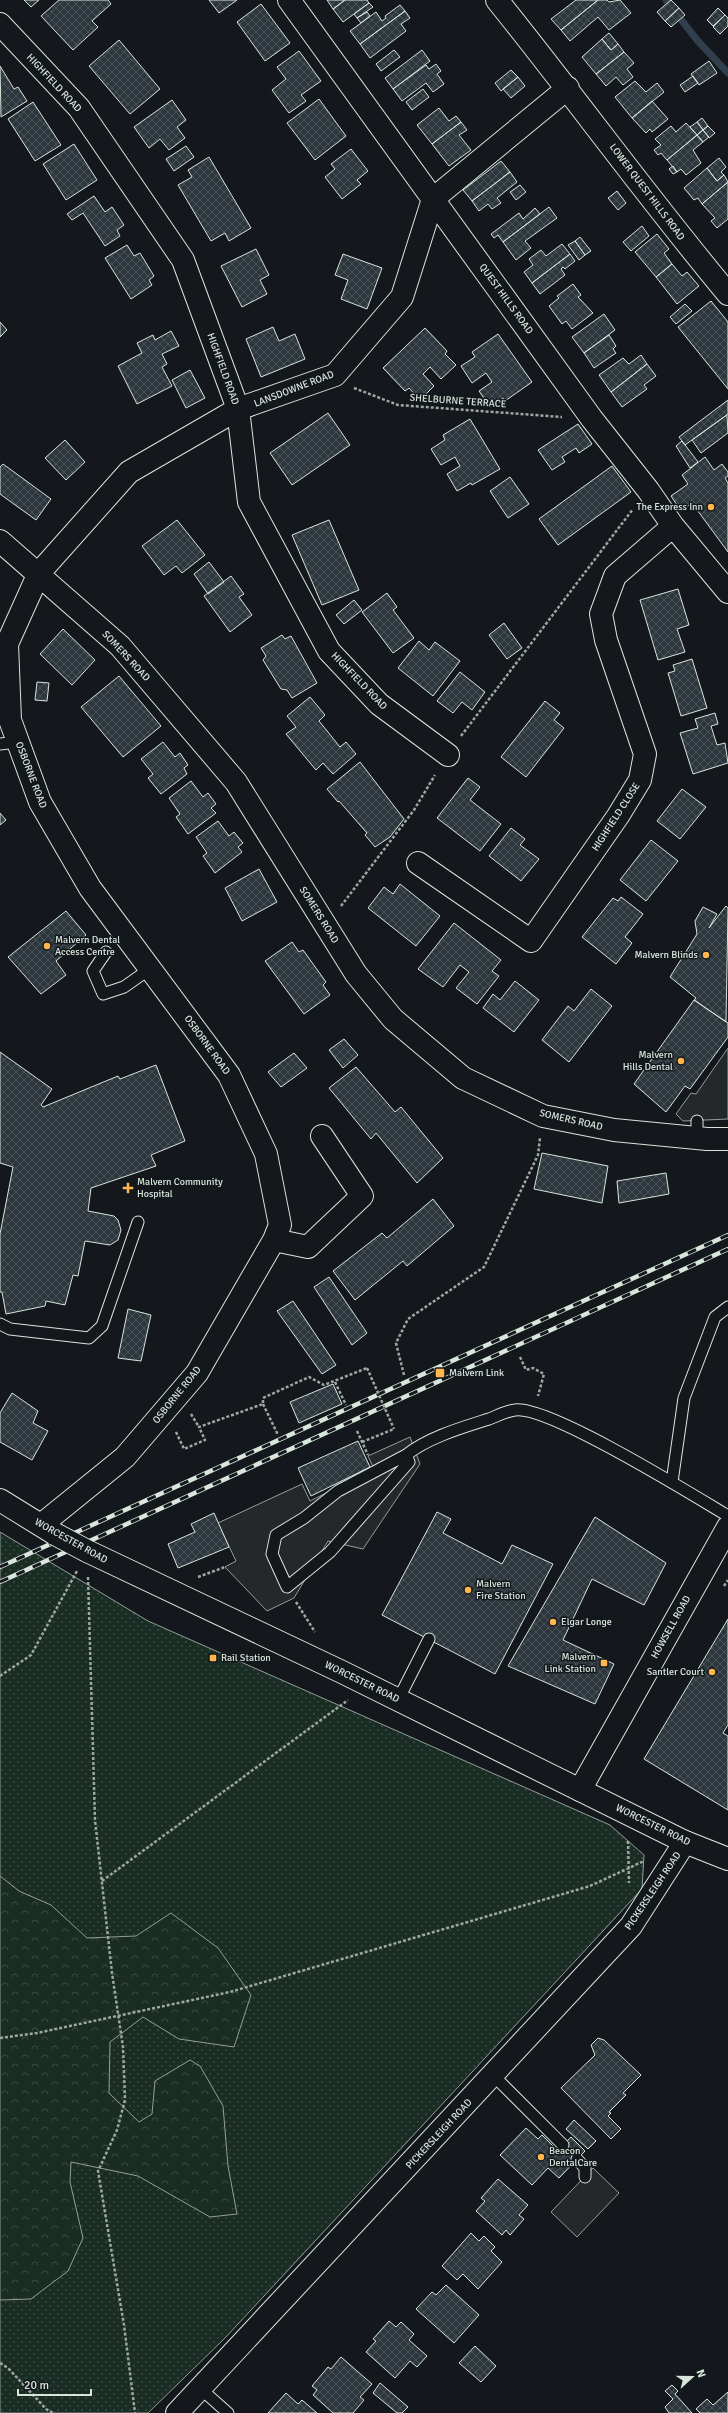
<svg xmlns="http://www.w3.org/2000/svg" width="728" height="2413" viewBox="0 0 728 2413" font-family="Signika,sans-serif">
<style>
.grass{fill:url(#grass-dots);stroke:#939e99}
.forest{fill:url(#forest-crowns);stroke:#939e99}
.parking{fill:#24282b;stroke:#939e99}
.lines{fill:none;stroke-linecap:round;stroke-linejoin:round}
.stream{stroke:#2f3f4d;stroke-width:7}
.building{fill:url(#building-cross-hatch);stroke:#d8e6dc}
.service-casing{stroke:#d8e6dc;stroke-width:13}
.minor-casing{stroke:#d8e6dc;stroke-width:24}
.tertiary-casing{stroke:#d8e6dc;stroke-width:24}
.trunk-casing{stroke:#d8e6dc;stroke-width:24}
.path{stroke:#9da8a2;stroke-width:2.5;stroke-dasharray:3 2;stroke-linecap:butt}
.service{stroke:#14181c;stroke-width:11}
.minor{stroke:#14181c;stroke-width:22}
.tertiary{stroke:#14181c;stroke-width:22}
.trunk{stroke:#14181c;stroke-width:22}
.rail-casing{stroke:#d8e6dc;stroke-width:4.5}
.rail{stroke:#14181c;stroke-width:3;stroke-dasharray:9;stroke-linecap:butt}
.trunk-bridge-casing{stroke:#d8e6dc;stroke-width:24;stroke-linecap:butt}
.path-bridge{stroke:#9da8a2;stroke-width:2.5;stroke-dasharray:3 2;stroke-linecap:butt}
.trunk-bridge{stroke:#14181c;stroke-width:22}
.poi-dot{fill:#ffb74d;stroke:#14181c;stroke-width:1.5}
.labels{text-anchor:middle;dominant-baseline:central;stroke-width:3;stroke-linejoin:round;paint-order:stroke}
.street-label{font-size:10px;fill:#d8e6dc;stroke:#14181c}
.poi-label{font-size:10px;fill:#d8e6dc;stroke:#14181c;text-anchor:start}
</style>
<defs>
<pattern id="grass-dots" width="8" height="8" patternUnits="userSpaceOnUse"><rect width="8" height="8" fill="#1a2d24"/><path d="M2 2h.1M6 6h.1" fill="none" stroke="#3b4b43" stroke-width="1.8" stroke-linecap="round"/></pattern>
<pattern id="forest-crowns" width="20" height="18" patternUnits="userSpaceOnUse"><rect width="20" height="18" fill="#1a2d24"/><path d="M2 6a3 3 0 1 1 6 0M12 15a3 3 0 1 1 6 0" fill="none" stroke="#3b4b43"/></pattern>
<pattern id="building-cross-hatch" width="8" height="8" patternUnits="userSpaceOnUse"><rect width="8" height="8" fill="#2c363c"/><path d="M0 0l8 8M0 8l8-8" fill="none" stroke="#4a5358"/></pattern>
</defs>
<rect width="100%" height="100%" fill="#14181c"/>
<path class="grass" d="M 0,1532 L 148,1621 L 610,1825 L 644,1855 L 642,1889 L 225,2338 L 148,2413 L 0,2413 Z"/>
<path class="forest" d="M 0,1876 L 19,1891 L 51,1905 L 87,1938 L 136,1936 L 171,1913 L 218,1948 L 251,1995 L 234,2047 L 179,2039 L 143,2017 L 110,2042 L 109,2093 L 139,2122 L 152,2114 L 155,2081 L 190,2060 L 200,2066 L 223,2106 L 228,2166 L 237,2214 L 210,2217 L 138,2176 L 71,2162 L 70,2182 L 83,2238 L 68,2271 L 31,2299 L 0,2300 Z"/>
<path class="parking" d="M 728,1048 L 728,1119 L 683,1121 L 676,1114 L 691,1093 L 696,1094 Z
M 410,1437 L 420,1464 L 363,1549 L 328,1541 L 294,1598 L 267,1611 L 225,1567 L 236,1561 L 218,1523 L 302,1484 L 310,1501 L 374,1469 L 368,1456 Z
M 593,2168 L 619,2193 L 577,2237 L 551,2212 Z"/>
<g class="lines">
<path class="stream" d="M 666,0 L 697,40 L 728,73"/>
</g>
<path class="building" d="M 24,0 L 39,0 L 31,7 Z
M 59,0 L 108,0 L 111,4 L 92,21 L 98,27 L 73,50 L 41,16 Z
M 209,0 L 237,0 L 219,13 Z
M 327,0 L 345,0 L 333,9 Z
M 345,0 L 367,0 L 369,3 L 343,22 L 333,9 Z
M 576,0 L 598,0 L 561,30 L 551,19 Z
M 598,0 L 607,0 L 609,2 L 620,0 L 631,13 L 609,30 L 598,17 L 570,41 L 561,30 Z
M 671,0 L 679,8 L 665,21 L 657,12 Z
M 369,3 L 373,7 L 357,18 L 354,14 Z
M 261,4 L 290,43 L 265,61 L 237,22 Z
M 400,5 L 405,11 L 360,44 L 350,31 L 376,12 L 382,21 L 386,18 L 385,16 Z
M 679,8 L 685,15 L 671,27 L 665,21 Z
M 718,8 L 725,15 L 713,26 L 707,20 Z
M 405,11 L 410,18 L 401,24 L 406,31 L 370,58 L 360,44 Z
M 367,12 L 370,16 L 361,23 L 357,18 Z
M 725,15 L 728,18 L 728,26 L 720,34 L 713,27 Z
M 609,33 L 618,44 L 611,50 L 602,39 Z
M 602,39 L 611,50 L 618,44 L 624,52 L 596,74 L 582,57 Z
M 119,40 L 160,89 L 130,114 L 89,66 Z
M 394,50 L 400,57 L 381,71 L 376,64 Z
M 422,50 L 430,61 L 393,89 L 385,78 Z
M 299,51 L 321,81 L 301,95 L 306,101 L 289,113 L 272,90 L 286,79 L 277,67 Z
M 624,52 L 634,63 L 627,69 L 633,77 L 623,85 L 616,77 L 606,86 L 596,74 Z
M 709,61 L 717,73 L 699,85 L 691,74 Z
M 436,64 L 441,71 L 437,74 L 444,84 L 433,92 L 426,83 L 402,101 L 393,89 L 426,65 L 429,69 Z
M 0,66 L 14,89 L 18,87 L 27,101 L 1,117 Z
M 511,70 L 518,77 L 501,91 L 495,83 Z
M 693,76 L 698,83 L 685,92 L 680,85 Z
M 518,77 L 525,86 L 511,98 L 503,89 Z
M 635,81 L 646,92 L 657,83 L 664,92 L 632,118 L 615,97 Z
M 423,89 L 429,97 L 412,110 L 406,102 Z
M 319,99 L 346,136 L 315,160 L 287,123 Z
M 172,100 L 186,120 L 177,127 L 185,138 L 169,150 L 160,139 L 149,148 L 134,127 Z
M 652,101 L 668,119 L 652,132 L 650,129 L 646,133 L 632,118 Z
M 33,102 L 61,145 L 35,161 L 8,119 Z
M 439,108 L 449,121 L 456,116 L 461,122 L 432,144 L 417,125 Z
M 702,118 L 708,126 L 703,130 L 697,122 Z
M 461,122 L 467,130 L 459,135 L 471,150 L 449,166 L 432,144 Z
M 697,122 L 703,130 L 697,135 L 690,127 Z
M 686,123 L 697,135 L 667,160 L 661,153 L 658,155 L 654,150 L 661,145 L 655,139 L 671,126 L 676,132 Z
M 708,126 L 715,133 L 709,138 L 703,130 Z
M 703,130 L 709,137 L 703,142 L 697,135 Z
M 697,135 L 703,142 L 693,150 L 701,163 L 686,175 L 681,169 L 677,172 L 667,160 Z
M 74,144 L 97,180 L 66,200 L 43,164 Z
M 186,146 L 194,157 L 174,171 L 166,159 Z
M 351,149 L 368,171 L 357,180 L 361,184 L 342,199 L 325,177 L 335,169 L 331,164 Z
M 209,157 L 251,228 L 229,241 L 225,233 L 211,241 L 178,185 L 192,177 L 188,170 Z
M 719,158 L 726,167 L 721,172 L 724,175 L 717,181 L 707,168 Z
M 501,161 L 510,172 L 472,201 L 463,190 Z
M 673,166 L 677,172 L 673,174 L 669,169 Z
M 707,168 L 717,181 L 724,175 L 728,182 L 702,204 L 698,198 L 694,200 L 684,188 Z
M 510,172 L 517,182 L 497,198 L 501,203 L 492,209 L 488,204 L 479,211 L 472,201 Z
M 728,182 L 728,219 L 717,228 L 711,221 L 715,218 L 702,204 Z
M 520,185 L 526,192 L 516,200 L 510,192 Z
M 617,191 L 626,203 L 618,210 L 608,198 Z
M 94,196 L 105,212 L 112,207 L 124,225 L 117,230 L 120,236 L 105,246 L 83,213 L 72,220 L 67,214 Z
M 549,207 L 557,218 L 525,241 L 531,248 L 516,260 L 503,242 Z
M 535,208 L 540,214 L 503,242 L 498,235 L 494,238 L 491,234 L 519,213 L 523,219 Z
M 642,226 L 649,236 L 631,251 L 623,242 Z
M 657,234 L 669,249 L 664,253 L 672,264 L 656,277 L 635,252 Z
M 580,237 L 591,251 L 585,255 L 575,241 Z
M 575,241 L 585,255 L 579,260 L 568,245 Z
M 562,244 L 570,254 L 532,283 L 524,272 L 533,265 L 529,259 L 541,250 L 546,256 Z
M 127,245 L 134,256 L 140,253 L 154,276 L 149,280 L 152,285 L 131,299 L 105,258 Z
M 256,249 L 269,275 L 260,280 L 267,294 L 242,307 L 221,266 Z
M 343,254 L 382,268 L 367,309 L 341,299 L 348,280 L 335,275 Z
M 570,254 L 575,261 L 565,269 L 563,267 L 561,269 L 565,275 L 540,294 L 532,283 Z
M 672,264 L 682,276 L 687,272 L 699,286 L 677,304 L 656,277 Z
M 573,284 L 581,295 L 578,297 L 593,313 L 572,329 L 566,321 L 562,324 L 549,306 L 559,298 L 557,296 Z
M 711,301 L 728,322 L 728,389 L 678,327 Z
M 685,304 L 692,311 L 676,324 L 670,317 Z
M 604,314 L 615,330 L 584,353 L 572,337 Z
M 0,322 L 7,330 L 0,337 Z
M 273,327 L 279,341 L 295,334 L 305,359 L 261,377 L 246,339 Z
M 425,328 L 447,351 L 445,354 L 456,365 L 441,379 L 430,367 L 423,374 L 434,386 L 420,400 L 409,388 L 405,391 L 383,368 Z
M 171,331 L 179,346 L 162,354 L 167,364 L 162,367 L 172,386 L 137,404 L 118,366 L 142,353 L 137,343 L 153,335 L 155,340 Z
M 498,334 L 532,382 L 505,401 L 503,398 L 490,407 L 479,391 L 492,382 L 486,373 L 472,383 L 461,366 L 475,357 L 472,352 Z
M 609,335 L 616,346 L 613,349 L 616,353 L 594,368 L 584,353 Z
M 641,355 L 647,364 L 611,392 L 599,375 L 623,358 L 629,364 Z
M 647,364 L 656,376 L 644,385 L 647,389 L 622,407 L 611,392 Z
M 190,370 L 205,398 L 186,408 L 172,380 Z
M 728,400 L 728,414 L 685,445 L 679,437 Z
M 328,413 L 350,445 L 292,485 L 270,453 Z
M 727,415 L 728,433 L 701,453 L 692,440 Z
M 470,419 L 500,469 L 472,485 L 471,483 L 457,491 L 447,474 L 460,466 L 455,457 L 441,465 L 431,449 L 445,440 L 443,435 Z
M 578,424 L 592,444 L 579,453 L 576,448 L 562,457 L 565,462 L 552,470 L 538,450 Z
M 65,440 L 85,462 L 66,480 L 45,458 Z
M 682,441 L 698,462 L 690,468 L 676,446 Z
M 705,457 L 714,470 L 722,464 L 728,472 L 728,476 L 725,478 L 728,483 L 728,552 L 692,503 L 681,511 L 671,496 L 688,484 L 682,475 Z
M 3,464 L 51,499 L 36,520 L 0,494 L 0,467 Z
M 612,466 L 631,492 L 558,545 L 539,519 Z
M 510,477 L 529,504 L 508,518 L 490,491 Z
M 177,520 L 205,555 L 182,573 L 176,566 L 164,575 L 142,546 Z
M 329,520 L 359,590 L 322,605 L 292,535 Z
M 209,562 L 224,582 L 208,594 L 194,574 Z
M 231,576 L 244,594 L 239,597 L 252,615 L 230,632 L 204,596 Z
M 678,589 L 689,625 L 677,629 L 685,652 L 658,660 L 640,600 Z
M 387,593 L 397,607 L 393,610 L 414,638 L 393,653 L 362,612 Z
M 354,600 L 362,610 L 344,624 L 336,615 Z
M 504,623 L 522,648 L 507,659 L 489,635 Z
M 63,629 L 95,660 L 72,685 L 40,654 Z
M 282,635 L 285,639 L 291,636 L 317,683 L 292,698 L 287,690 L 281,689 L 263,660 L 266,656 L 261,648 Z
M 419,641 L 429,650 L 435,642 L 460,661 L 433,696 L 398,668 Z
M 692,659 L 707,708 L 681,716 L 668,673 L 675,671 L 673,665 Z
M 460,672 L 485,692 L 472,710 L 462,702 L 453,713 L 437,701 Z
M 119,676 L 161,726 L 123,757 L 81,707 Z
M 37,682 L 49,683 L 47,701 L 35,700 Z
M 310,697 L 325,715 L 319,721 L 340,747 L 346,742 L 356,754 L 333,774 L 323,763 L 316,770 L 286,734 L 296,727 L 287,716 Z
M 545,701 L 560,713 L 554,720 L 564,728 L 526,777 L 501,757 Z
M 715,713 L 718,724 L 711,726 L 717,745 L 725,743 L 728,763 L 693,774 L 680,733 L 698,728 L 695,719 Z
M 163,742 L 175,757 L 180,753 L 188,765 L 184,768 L 187,774 L 161,794 L 148,778 L 153,774 L 141,759 Z
M 360,762 L 404,819 L 390,837 L 375,847 L 365,835 L 367,833 L 339,801 L 338,802 L 327,789 Z
M 468,778 L 480,787 L 470,800 L 501,824 L 480,851 L 437,818 Z
M 191,781 L 203,797 L 208,793 L 216,804 L 211,808 L 216,813 L 188,834 L 176,817 L 180,814 L 169,798 Z
M 682,789 L 706,807 L 680,839 L 657,821 Z
M 0,813 L 6,820 L 0,825 Z
M 218,821 L 229,836 L 234,832 L 243,843 L 238,847 L 242,852 L 215,873 L 203,856 L 207,853 L 196,837 Z
M 511,828 L 525,839 L 520,845 L 539,859 L 521,881 L 489,856 Z
M 651,840 L 678,861 L 646,901 L 620,880 Z
M 259,869 L 277,902 L 242,921 L 225,888 Z
M 400,884 L 440,916 L 416,946 L 368,908 L 384,887 L 393,894 Z
M 621,897 L 643,914 L 625,937 L 632,943 L 616,964 L 582,937 L 613,898 L 618,901 Z
M 726,906 L 728,908 L 726,1022 L 694,1000 L 696,998 L 670,977 L 697,934 L 695,921 L 703,907 L 717,914 L 709,928 Z
M 66,911 L 86,935 L 56,961 L 66,975 L 41,994 L 8,957 Z
M 454,923 L 501,960 L 492,971 L 499,976 L 477,1004 L 456,988 L 469,972 L 460,965 L 443,987 L 418,969 Z
M 292,942 L 299,952 L 303,950 L 326,982 L 323,985 L 330,995 L 304,1014 L 265,961 Z
M 515,981 L 539,1000 L 514,1032 L 483,1008 L 493,994 L 500,1000 Z
M 591,989 L 612,1006 L 569,1062 L 542,1040 L 568,1006 L 574,1011 Z
M 694,1000 L 728,1023 L 728,1037 L 690,1089 L 685,1086 L 666,1112 L 634,1084 Z
M 344,1039 L 358,1055 L 343,1068 L 329,1050 Z
M 0,1052 L 52,1089 L 41,1105 L 43,1107 L 118,1076 L 120,1079 L 156,1065 L 185,1141 L 151,1155 L 156,1166 L 91,1188 L 88,1211 L 114,1216 L 118,1220 L 121,1230 L 118,1240 L 110,1245 L 85,1241 L 78,1276 L 73,1275 L 65,1305 L 46,1301 L 45,1306 L 6,1314 L 2,1292 L 0,1292 L 0,1234 L 13,1167 L 0,1163 Z
M 294,1053 L 307,1068 L 281,1087 L 268,1072 Z
M 356,1067 L 395,1112 L 401,1107 L 443,1158 L 417,1183 L 376,1133 L 371,1139 L 329,1088 Z
M 542,1153 L 608,1166 L 602,1203 L 534,1189 Z
M 666,1173 L 669,1194 L 619,1203 L 617,1181 Z
M 433,1199 L 454,1226 L 407,1266 L 403,1261 L 355,1300 L 333,1271 L 382,1233 L 387,1238 Z
M 329,1277 L 367,1333 L 352,1345 L 314,1287 Z
M 293,1301 L 336,1365 L 322,1374 L 277,1311 Z
M 128,1309 L 151,1315 L 141,1361 L 118,1358 Z
M 333,1384 L 342,1404 L 299,1423 L 290,1402 Z
M 12,1393 L 38,1411 L 33,1423 L 48,1431 L 32,1460 L 0,1442 L 0,1413 Z
M 358,1441 L 370,1467 L 311,1496 L 298,1468 Z
M 437,1512 L 451,1519 L 443,1533 L 502,1564 L 512,1545 L 553,1564 L 495,1674 L 382,1615 Z
M 214,1513 L 229,1547 L 178,1568 L 168,1544 L 195,1532 L 191,1524 Z
M 595,1517 L 666,1563 L 644,1605 L 592,1579 L 563,1640 L 614,1664 L 595,1704 L 508,1666 Z
M 728,1619 L 728,1725 L 723,1733 L 728,1736 L 728,1810 L 644,1759 Z
M 598,2038 L 604,2040 L 641,2075 L 623,2093 L 626,2095 L 609,2112 L 611,2113 L 608,2116 L 621,2129 L 611,2139 L 561,2088 L 595,2055 L 591,2045 Z
M 574,2120 L 596,2141 L 588,2149 L 566,2129 Z
M 526,2128 L 538,2139 L 542,2135 L 558,2151 L 571,2137 L 585,2151 L 559,2178 L 548,2168 L 532,2185 L 500,2155 Z
M 498,2179 L 528,2205 L 519,2215 L 524,2219 L 510,2235 L 506,2230 L 502,2235 L 476,2211 L 485,2201 L 481,2198 Z
M 471,2233 L 479,2241 L 484,2236 L 495,2247 L 491,2251 L 502,2262 L 478,2289 L 463,2274 L 457,2280 L 442,2266 Z
M 446,2285 L 479,2315 L 454,2343 L 416,2309 L 432,2292 L 436,2295 Z
M 389,2321 L 396,2327 L 401,2322 L 414,2334 L 409,2340 L 427,2356 L 417,2367 L 410,2361 L 395,2378 L 366,2352 L 376,2341 L 373,2339 Z
M 475,2346 L 496,2366 L 481,2382 L 459,2363 Z
M 341,2357 L 372,2384 L 360,2397 L 364,2400 L 353,2413 L 333,2413 L 313,2395 L 317,2390 L 312,2386 L 328,2367 L 331,2369 Z
M 380,2383 L 408,2407 L 402,2413 L 397,2413 L 373,2393 Z
M 672,2385 L 678,2391 L 675,2394 L 692,2413 L 669,2413 L 665,2407 L 673,2399 L 665,2391 Z
M 728,2392 L 728,2413 L 700,2413 L 696,2409 L 707,2399 L 713,2405 Z
M 286,2393 L 298,2404 L 302,2400 L 317,2413 L 268,2413 Z"/>
<g class="lines">
<g class="service-casing">
<path id="service" d="M 0,744 L 18,742
M 106,952 L 93,971 L 103,994 L 124,987 L 151,968
M 697,1138 L 697,1121
M 0,1324 L 10,1329 L 89,1338 L 102,1326 L 138,1222
M 406,1455 L 338,1491 L 304,1518 L 276,1535 L 272,1554 L 287,1587 L 330,1552 L 409,1462 L 406,1455 C 429,1437 461,1428 489,1419 C 497,1416 506,1411 515,1410 C 548,1405 693,1495 728,1516
M 672,1482 L 684,1398 L 715,1317 L 728,1307
M 398,1700 L 429,1639
M 493,2075 L 563,2145
M 577,2159 L 585,2168 L 585,2177
M 201,2389 L 228,2413"/>
</g>
<g class="minor-casing">
<path id="minor" d="M 289,0 L 592,419 L 648,490 L 673,526 L 728,592
M 497,0 C 575,97 648,198 728,294
M 0,24 L 79,108 L 183,260 L 238,409 L 249,502 L 329,651 L 379,704 L 448,755
M 0,541 L 120,646 L 236,782 L 356,974 L 393,1019 L 463,1078 L 543,1116 L 614,1130 L 707,1139 L 728,1139
M 418,863 L 531,941 L 618,816 L 640,780 L 645,754 L 606,640 L 601,614 L 615,576 L 673,526
M 274,1240 L 308,1247 L 362,1196 L 322,1136
M 41,1525 L 125,1457 L 197,1373 L 274,1240 L 280,1225 L 266,1154 L 229,1075 L 90,888 L 40,802 L 10,720 L 7,644 L 39,573 L 129,472 L 238,409 L 335,375 L 402,297 L 433,199 L 568,88"/>
</g>
<g class="tertiary-casing">
<path id="tertiary" d="M 580,1790 L 728,1527
M 177,2413 L 631,1926 L 685,1842"/>
</g>
<g class="trunk-casing">
<path id="trunk" d="M 0,1500 L 55,1534
M 87,1551 L 342,1672 L 685,1842 L 728,1859"/>
</g>
<path class="path" d="M 354,388 L 398,405 L 562,417
M 461,736 L 633,509
M 341,906 L 414,810 L 435,775
M 520,1357 L 526,1370 L 533,1368 L 544,1374 L 538,1396
M 404,1375 L 396,1343 L 408,1319 L 484,1267 L 538,1155 L 540,1138
M 335,1382 L 346,1405
M 263,1404 L 278,1435
M 191,1414 L 199,1427
M 357,1431 L 368,1455
M 176,1432 L 184,1449 L 205,1440 L 199,1427 L 263,1404 L 263,1398 L 309,1377 L 324,1385 L 367,1368
M 362,1442 L 394,1429
M 88,1577 L 95,1820 L 112,1973 L 123,2047 L 125,2100 L 117,2130 L 98,2171 L 124,2325 L 135,2413
M 198,1577 L 225,1567
M 724,1586 L 728,1580
M 296,1602 L 315,1632
M 0,1676 L 31,1655 L 77,1571
M 628,1841 L 629,1883
M 102,1881 L 348,1700
M 0,2038 L 37,2033 L 230,1992 L 590,1886 L 644,1861
M 0,2363 L 8,2368 L 46,2409 L 53,2413"/>
<use href="#service" class="service"/>
<use href="#minor" class="minor"/>
<use href="#tertiary" class="tertiary"/>
<use href="#trunk" class="trunk"/>
<g class="rail-casing">
<path id="rail" d="M 0,1567 L 728,1235
M 0,1582 L 728,1249"/>
</g>
<use href="#rail" class="rail"/>
<g class="trunk-bridge-casing">
<path id="trunk-bridge" d="M 55,1534 L 87,1551"/>
</g>
<path class="path-bridge" d="M 367,1368 L 394,1429"/>
<use href="#trunk-bridge" class="trunk-bridge"/>
</g>
<g class="poi-dot">
<circle cx="711" cy="507" r="4"/>
<circle cx="47" cy="946" r="4"/>
<circle cx="706" cy="955" r="4"/>
<circle cx="681" cy="1061" r="4"/>
<path d="M126 1182h4v4h4v4h-4v4h-4v-4h-4v-4h4z"/>
<rect x="435" y="1368" width="10" height="10" rx="2"/>
<circle cx="468" cy="1590" r="4"/>
<circle cx="553" cy="1622" r="4"/>
<rect x="209" y="1654" width="8" height="8" rx="2"/>
<rect x="600" y="1659" width="8" height="8" rx="2"/>
<circle cx="712" cy="1672" r="4"/>
<circle cx="541" cy="2157" r="4"/>
</g>
<g class="labels">
<g class="street-label">
<text transform="translate(54 83) rotate(47)">HIGHFIELD ROAD</text>
<text transform="translate(647 192) rotate(53)">LOWER QUEST HILLS ROAD</text>
<text transform="translate(506 299) rotate(54)">QUEST HILLS ROAD</text>
<text transform="translate(223 369) rotate(70)">HIGHFIELD ROAD</text>
<text transform="translate(294 389) rotate(-21)">LANSDOWNE ROAD</text>
<text transform="translate(458 401) rotate(4)">SHELBURNE TERRACE</text>
<text transform="translate(126 656) rotate(47)">SOMERS ROAD</text>
<text transform="translate(359 681) rotate(46)">HIGHFIELD ROAD</text>
<text transform="translate(31 775) rotate(69)">OSBORNE ROAD</text>
<text transform="translate(616 817) rotate(-57)">HIGHFIELD CLOSE</text>
<text transform="translate(319 915) rotate(58)">SOMERS ROAD</text>
<text transform="translate(207 1045) rotate(54)">OSBORNE ROAD</text>
<text transform="translate(571 1120) rotate(13)">SOMERS ROAD</text>
<text transform="translate(177 1395) rotate(-51)">OSBORNE ROAD</text>
<text transform="translate(71 1541) rotate(29)">WORCESTER ROAD</text>
<text transform="translate(671 1627) rotate(-61)">HOWSELL ROAD</text>
<text transform="translate(362 1682) rotate(26)">WORCESTER ROAD</text>
<text transform="translate(653 1825) rotate(26)">WORCESTER ROAD</text>
<text transform="translate(653 1891) rotate(-56)">PICKERSLEIGH ROAD</text>
<text transform="translate(439 2134) rotate(-47)">PICKERSLEIGH ROAD</text>
</g>
<g class="poi-label">
<text x="703" y="507" text-anchor="end">The Express Inn</text>
<text x="55" y="940">Malvern Dental<tspan x="55" dy="12">Access Centre</tspan></text>
<text x="698" y="955" text-anchor="end">Malvern Blinds</text>
<text x="673" y="1055" text-anchor="end">Malvern<tspan x="673" dy="12">Hills Dental</tspan></text>
<text x="137" y="1182">Malvern Community<tspan x="137" dy="12">Hospital</tspan></text>
<text x="449" y="1373">Malvern Link</text>
<text x="476" y="1584">Malvern<tspan x="476" dy="12">Fire Station</tspan></text>
<text x="561" y="1622">Elgar Longe</text>
<text x="596" y="1657" text-anchor="end">Malvern<tspan x="596" dy="12">Link Station</tspan></text>
<text x="221" y="1658">Rail Station</text>
<text x="704" y="1672" text-anchor="end">Santler Court</text>
<text x="549" y="2151">Beacon<tspan x="549" dy="12">DentalCare</tspan></text>
</g>
</g>
<g transform="translate(692 2377) rotate(69)" stroke="#14181c" stroke-width="3" paint-order="stroke">
<path d="M0-3L7 15L0 10L-7 15Z" fill="#d8e6dc"/>
<text y="-6" font-size="11" font-weight="bold" text-anchor="middle" fill="#d8e6dc">N</text>
</g>
<path d="M18 2389v6h73v-6" fill="none" stroke="#d8e6dc" stroke-width="2"/>
<text x="24" y="2389" font-size="12" fill="#d8e6dc" stroke="#14181c" stroke-width="3" paint-order="stroke">20 m</text>
</svg>
